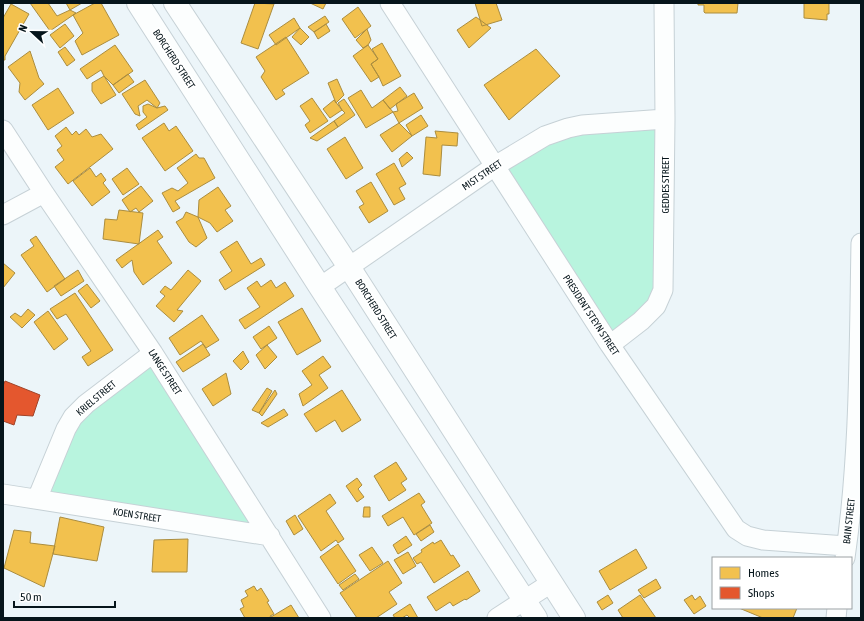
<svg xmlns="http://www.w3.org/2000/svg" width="864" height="621" viewBox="0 0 864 621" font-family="'Asap Condensed',sans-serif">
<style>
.green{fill:#b8f4de}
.homes{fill:#f2c14e;stroke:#ab8d3f}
.shops{fill:#e4572e;stroke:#a14328}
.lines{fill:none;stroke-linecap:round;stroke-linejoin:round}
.minor-casing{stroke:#c6d1d6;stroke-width:21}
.highway-casing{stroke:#c6d1d6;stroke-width:24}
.minor{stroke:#fcfefe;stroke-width:19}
.highway{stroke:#fcfefe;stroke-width:22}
.labels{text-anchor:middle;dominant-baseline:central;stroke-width:4;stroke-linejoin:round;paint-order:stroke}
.street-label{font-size:10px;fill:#06151b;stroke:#fff}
</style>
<rect width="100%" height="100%" fill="#ecf5f9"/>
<path class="green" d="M 665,125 L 666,288 L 609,339 L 499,169 L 574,130 Z
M 151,359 L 266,534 L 50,503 L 61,433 Z"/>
<path class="homes" d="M 30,3 L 48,3 L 57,16 L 70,10 L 76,13 L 50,31 Z
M 66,3 L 82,3 L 70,10 Z
M 95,3 L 101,3 L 119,35 L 82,55 L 75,41 L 83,33 L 73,15 Z
M 255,3 L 274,4 L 258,49 L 241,43 Z
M 310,3 L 326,3 L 323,9 Z
M 475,3 L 496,3 L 502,20 L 482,26 Z
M 698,3 L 738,3 L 737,13 L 705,13 L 704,12 L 704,5 L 698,5 Z
M 804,3 L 829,3 L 829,14 L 827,14 L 827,20 L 804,18 Z
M 11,4 L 29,14 L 5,56 L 5,60 L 3,60 L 3,18 Z
M 358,7 L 371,26 L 355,38 L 342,19 Z
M 325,16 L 329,22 L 314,32 L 308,27 Z
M 476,17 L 491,28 L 469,48 L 457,30 Z
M 294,18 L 300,28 L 276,45 L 269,35 Z
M 65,24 L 74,36 L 60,48 L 50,35 Z
M 326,24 L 330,31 L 318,39 L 314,32 Z
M 300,28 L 309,37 L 301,45 L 292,37 Z
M 367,29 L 371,40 L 368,45 L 363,48 L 356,40 Z
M 286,37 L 309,73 L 282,90 L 285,94 L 276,100 L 261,77 L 265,71 L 256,57 Z
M 382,43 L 401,76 L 383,86 L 379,77 L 371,64 L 378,59 L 372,49 Z
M 115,45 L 133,71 L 113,85 L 104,76 L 101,70 L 87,79 L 80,69 Z
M 368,45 L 378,59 L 371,64 L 379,77 L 371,82 L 353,56 Z
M 65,47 L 75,60 L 67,66 L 58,52 Z
M 536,49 L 560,76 L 509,120 L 484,85 Z
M 30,51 L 39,78 L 44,84 L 25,100 L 19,92 L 20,83 L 8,67 Z
M 128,74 L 134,82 L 119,93 L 113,85 Z
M 104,76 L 116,95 L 101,104 L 92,91 L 92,83 Z
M 337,79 L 344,95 L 336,103 L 328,83 Z
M 145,80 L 160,103 L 157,108 L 147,100 L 138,106 L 140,116 L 135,114 L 122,94 Z
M 400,87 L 407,96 L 390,109 L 383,100 Z
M 58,88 L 74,113 L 48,130 L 32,105 Z
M 361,90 L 372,108 L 383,100 L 393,112 L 366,128 L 348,98 Z
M 414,93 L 423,108 L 399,123 L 393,112 L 398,111 L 396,104 Z
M 312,98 L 328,121 L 310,133 L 305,125 L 310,121 L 300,106 Z
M 344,99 L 355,115 L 338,127 L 334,121 L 345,113 L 342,110 L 338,103 Z
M 334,100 L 342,110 L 330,118 L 323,109 Z
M 148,104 L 157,108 L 165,106 L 168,110 L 139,130 L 136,125 L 147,117 L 143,112 L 143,106 Z
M 421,115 L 428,126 L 412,136 L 406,125 Z
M 334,121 L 338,127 L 317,141 L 310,138 Z
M 164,123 L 169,131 L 176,126 L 193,151 L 165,171 L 142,138 Z
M 399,123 L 412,136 L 392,152 L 380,135 Z
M 66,127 L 72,135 L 76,131 L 79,135 L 86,129 L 92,137 L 101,134 L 113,149 L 68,184 L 55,167 L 64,160 L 57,150 L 62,146 L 55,136 Z
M 435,131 L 458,133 L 457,146 L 442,145 L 440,176 L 423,174 L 426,137 L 437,138 Z
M 345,137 L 363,168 L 346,179 L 327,149 Z
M 407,152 L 413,158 L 402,167 L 399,159 Z
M 196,154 L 199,158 L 204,158 L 215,178 L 175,201 L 180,208 L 173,212 L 162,193 L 172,188 L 178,191 L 188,183 L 177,168 Z
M 394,163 L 406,184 L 399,188 L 405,199 L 394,205 L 376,174 Z
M 90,168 L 96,177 L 101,173 L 106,180 L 103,183 L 110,192 L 92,206 L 73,181 Z
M 127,168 L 139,184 L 123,195 L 112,179 Z
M 371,182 L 388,211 L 369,223 L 359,207 L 364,204 L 356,191 Z
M 141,186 L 153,201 L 139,212 L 136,208 L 130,212 L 122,200 Z
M 218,187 L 231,206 L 225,210 L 233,221 L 217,232 L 210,223 L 198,217 L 199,200 Z
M 119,210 L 143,213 L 139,244 L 103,239 L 105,219 L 117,220 Z
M 186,212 L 198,217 L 207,238 L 196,247 L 189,242 L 176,222 L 183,218 Z
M 158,230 L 163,237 L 157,241 L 172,263 L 143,285 L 134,272 L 132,260 L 122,268 L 116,260 Z
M 36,236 L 65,279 L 47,292 L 21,255 L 34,246 L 30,240 Z
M 237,241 L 251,264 L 261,258 L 265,265 L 225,290 L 219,280 L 232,271 L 220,252 Z
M 3,263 L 15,273 L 3,288 Z
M 78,270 L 84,281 L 61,296 L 54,286 Z
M 188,270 L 201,281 L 177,310 L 183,311 L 174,322 L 156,306 L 165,296 L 160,292 L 165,286 L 171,290 Z
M 271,280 L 276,288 L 285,282 L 294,296 L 245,329 L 239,320 L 260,307 L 247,288 L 257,281 L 261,287 Z
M 87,284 L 100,301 L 91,308 L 78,291 Z
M 75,293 L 113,350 L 88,366 L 82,357 L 91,351 L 66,314 L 57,319 L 50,309 Z
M 302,308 L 321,341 L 297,355 L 278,322 Z
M 28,309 L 35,315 L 22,328 L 10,317 L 15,313 L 21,317 Z
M 48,311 L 68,339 L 54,350 L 34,322 Z
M 202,315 L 219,340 L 206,348 L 201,341 L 180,355 L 169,338 Z
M 269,326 L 277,338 L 261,349 L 253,337 Z
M 203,344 L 210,355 L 183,372 L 176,362 Z
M 267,345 L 277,357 L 265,369 L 256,355 Z
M 243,351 L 249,362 L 241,370 L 233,361 Z
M 323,356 L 331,367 L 319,375 L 328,388 L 303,406 L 299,394 L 312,385 L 302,371 Z
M 226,373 L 231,394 L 213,406 L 202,389 Z
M 267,388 L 272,391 L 259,413 L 252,410 Z
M 275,390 L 277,394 L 262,416 L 259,413 Z
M 342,390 L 361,420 L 342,432 L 335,420 L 316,432 L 304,414 Z
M 284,409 L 288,415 L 268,427 L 261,423 Z
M 396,462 L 407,479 L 401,483 L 406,490 L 389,501 L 374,476 Z
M 357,478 L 362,485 L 358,489 L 364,497 L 357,502 L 346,486 Z
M 419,493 L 425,502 L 421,505 L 432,523 L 414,535 L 403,517 L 388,526 L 382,516 Z
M 330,494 L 336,503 L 326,511 L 344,539 L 338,543 L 336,540 L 321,551 L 298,516 Z
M 364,507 L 370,507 L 370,517 L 363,517 Z
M 295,515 L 303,529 L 294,535 L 286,521 Z
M 60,517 L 104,527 L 97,561 L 53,554 Z
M 430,525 L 434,532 L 421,541 L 416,534 Z
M 14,530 L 31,532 L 30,543 L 55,546 L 44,587 L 4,568 Z
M 406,536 L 412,545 L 398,554 L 393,545 Z
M 188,539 L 187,572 L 152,572 L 154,540 Z
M 441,540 L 451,556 L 453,555 L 460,566 L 434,583 L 421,562 L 417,564 L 413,558 L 422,552 L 421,550 L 433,542 L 434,544 Z
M 338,544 L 356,571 L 338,584 L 320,557 Z
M 372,547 L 383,563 L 370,571 L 359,555 Z
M 636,549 L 647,568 L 610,590 L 599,571 Z
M 408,552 L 416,566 L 403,574 L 394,560 Z
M 388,561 L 402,583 L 389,592 L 397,604 L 376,618 L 357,618 L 340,593 Z
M 468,571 L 480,591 L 466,600 L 465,599 L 453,606 L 450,602 L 436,611 L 427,597 Z
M 355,574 L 359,579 L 343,590 L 339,585 Z
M 656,579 L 661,588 L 644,598 L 638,590 Z
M 254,586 L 257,591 L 261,588 L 269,601 L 267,602 L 274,614 L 270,616 L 271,618 L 245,618 L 240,609 L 244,607 L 241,600 L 248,596 L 245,591 Z
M 608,595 L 613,603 L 602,610 L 597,602 Z
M 640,595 L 656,618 L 623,618 L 618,610 Z
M 692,595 L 695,600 L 700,596 L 706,606 L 694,614 L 684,600 Z
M 410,604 L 418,618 L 410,618 L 407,615 L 402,618 L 395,618 L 393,615 Z
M 291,605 L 299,618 L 272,618 L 271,617 Z
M 739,608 L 797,608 L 793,618 L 763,618 Z"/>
<path class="shops" d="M 5,381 L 40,395 L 33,416 L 17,415 L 14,425 L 3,421 L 3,386 Z"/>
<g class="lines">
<g class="minor-casing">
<path id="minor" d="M 390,3 L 610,345 L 736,529 L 747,536 L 763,540 L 846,546
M 3,130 L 44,193 L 153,353 L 321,618
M 3,215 L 44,193
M 320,287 L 495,166 L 545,136 L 568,128 L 582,125 L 665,119
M 610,345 L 641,321 L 656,306 L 663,290 L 665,119 L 664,3
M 3,494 L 270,536
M 37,499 L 66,429 L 73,417 L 86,404 L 153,353
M 845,558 C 860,454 859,348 861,243
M 497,618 L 551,583
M 836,618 L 837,608"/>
</g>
<g class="highway-casing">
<path id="highway" d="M 138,3 L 320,287 L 536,618
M 175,3 L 349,267 L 574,618"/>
</g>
<use href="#minor" class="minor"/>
<use href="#highway" class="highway"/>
</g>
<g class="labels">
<g class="street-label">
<text transform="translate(174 59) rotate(57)">BORCHERD STREET</text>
<text transform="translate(482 175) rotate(-34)">MIST STREET</text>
<text transform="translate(665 185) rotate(-90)">GEDDES STREET</text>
<text transform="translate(376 309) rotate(58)">BORCHERD STREET</text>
<text transform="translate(591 315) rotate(57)">PRESIDENT STEYN STREET</text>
<text transform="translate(165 372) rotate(57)">LANGE STREET</text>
<text transform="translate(96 398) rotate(-40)">KRIEL STREET</text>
<text transform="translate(137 515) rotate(9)">KOEN STREET</text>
<text transform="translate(849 521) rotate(-84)">BAIN STREET</text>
</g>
</g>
<rect width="864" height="621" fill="none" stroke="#06151b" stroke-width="8"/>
<rect x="712" y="557" width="140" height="52" fill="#ffffff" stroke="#9ba1a4"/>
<rect x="720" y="567" width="20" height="12" fill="#f2c14e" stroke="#9ba1a4"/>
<text x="748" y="577" font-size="12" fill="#06151b">Homes</text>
<rect x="720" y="587" width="20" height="12" fill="#e4572e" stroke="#9ba1a4"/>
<text x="748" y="597" font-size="12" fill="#06151b">Shops</text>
<g transform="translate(32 32) rotate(292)" stroke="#ffffff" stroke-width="3" paint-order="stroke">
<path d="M0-3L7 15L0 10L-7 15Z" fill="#06151b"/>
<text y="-6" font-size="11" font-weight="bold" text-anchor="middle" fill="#06151b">N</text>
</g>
<path d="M14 601v6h101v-6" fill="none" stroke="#06151b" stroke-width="2"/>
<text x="20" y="601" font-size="12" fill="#06151b" stroke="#ffffff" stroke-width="3" paint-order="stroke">50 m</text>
</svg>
